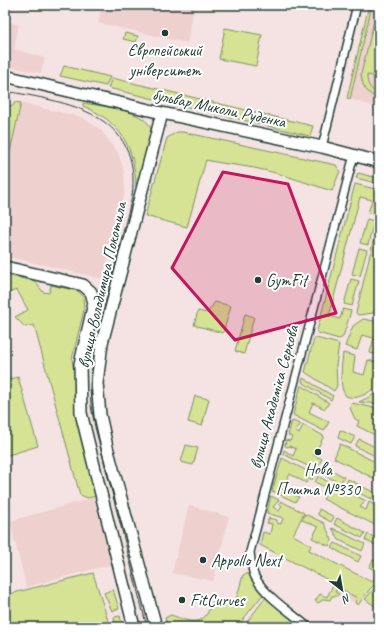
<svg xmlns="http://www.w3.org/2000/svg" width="384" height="632" viewBox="0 0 384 632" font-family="Caveat,sans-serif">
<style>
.built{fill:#eed0cf}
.green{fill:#d6e395;stroke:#7a9064}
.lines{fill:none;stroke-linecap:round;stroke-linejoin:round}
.street-casing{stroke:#1f3d34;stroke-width:10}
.secondary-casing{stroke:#1f3d34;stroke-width:14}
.street{stroke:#fff;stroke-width:7}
.secondary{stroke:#fff;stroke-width:11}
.tram{stroke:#1f3d34;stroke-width:1}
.marked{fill:#c2185b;fill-opacity:0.2;stroke:#c2185b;stroke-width:3;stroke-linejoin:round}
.poi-dot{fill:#1f3d34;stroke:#fff;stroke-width:1.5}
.labels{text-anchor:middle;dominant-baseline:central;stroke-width:4;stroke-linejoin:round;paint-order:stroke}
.poi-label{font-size:17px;fill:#1f3d34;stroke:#fff;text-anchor:start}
.street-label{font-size:17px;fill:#1f3d34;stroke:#fff}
</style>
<rect width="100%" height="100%" fill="#f5e3e3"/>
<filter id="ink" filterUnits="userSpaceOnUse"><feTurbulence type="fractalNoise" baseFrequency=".025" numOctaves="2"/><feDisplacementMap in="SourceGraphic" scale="8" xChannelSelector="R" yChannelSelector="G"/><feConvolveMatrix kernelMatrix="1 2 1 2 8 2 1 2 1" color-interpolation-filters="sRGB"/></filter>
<g filter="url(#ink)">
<path class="built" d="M 102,5 L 195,5 L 187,43 L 98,23 Z
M 372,5 L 379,5 L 379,108 L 350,99 Z
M 5,21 L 19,25 L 14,49 L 45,58 L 41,73 L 5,66 Z
M 21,103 L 81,117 L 100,129 L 118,153 L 124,171 L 125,191 L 103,279 L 5,256 L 5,174 Z
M 100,496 L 116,563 L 26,587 L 10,521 Z
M 189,505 L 229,517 L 213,581 L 172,573 Z
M 338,587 L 358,598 L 355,603 L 335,592 Z"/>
<path class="green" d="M 369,5 L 372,5 L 350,99 L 347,98 Z
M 378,5 L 379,5 L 379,77 L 367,75 C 367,84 370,91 379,93 L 379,98 C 367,95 362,86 361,74 Z
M 225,28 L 262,35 L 256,66 L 219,59 Z
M 125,33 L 138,36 L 136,42 L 123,39 Z
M 64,66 L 110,77 L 106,86 L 60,76 Z
M 112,78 L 313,126 L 310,136 L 108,88 Z
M 15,102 L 21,103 L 5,174 L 5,105 L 13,106 Z
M 83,103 C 100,106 148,110 151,130 C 152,142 141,174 138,187 L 136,187 C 135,147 120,121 83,106 Z
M 177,132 L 183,132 L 336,165 L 340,171 L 332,191 C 303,182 273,170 242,166 C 230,164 218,163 206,160 L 187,227 L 145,216 L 167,138 Z
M 358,173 L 377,178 L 376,183 L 356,178 Z
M 355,184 L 379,190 L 379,206 L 377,215 L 368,213 L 372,200 L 360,197 L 329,316 L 340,319 L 343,309 L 351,311 L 343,337 L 339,339 L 318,333 L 317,331 Z
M 367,219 L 374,221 L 368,245 L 360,243 Z
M 379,232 L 379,301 L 373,313 L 358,315 L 356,313 L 374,237 Z
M 359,248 L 367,250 L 360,276 L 352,274 Z
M 5,275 L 35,281 L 43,292 L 49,293 L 51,285 L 78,291 L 83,296 L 84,310 L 72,359 L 81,419 L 100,495 L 88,498 L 80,495 L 34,325 L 25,327 L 15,317 L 28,310 L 17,290 L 5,294 Z
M 351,279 L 359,281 L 352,306 L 344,304 Z
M 215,302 L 231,306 L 223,333 L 194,325 L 198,311 L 207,313 Z
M 245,314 L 254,317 L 244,354 L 235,351 Z
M 363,319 L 379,322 L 379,355 L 370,353 L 374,338 L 362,335 L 357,350 L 345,346 L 353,326 Z
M 316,338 L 339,344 L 336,365 L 337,386 L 334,391 L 305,372 L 314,339 Z
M 343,353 L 355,356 L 353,372 L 364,375 L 368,360 L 379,363 L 379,383 C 371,392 358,401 346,396 C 338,387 342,365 343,353 Z
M 18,377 L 38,446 L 5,456 L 5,380 Z
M 303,378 L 333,396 L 331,400 L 302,382 Z
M 301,385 L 329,403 L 325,409 L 313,403 L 309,412 L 329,422 L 324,431 L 293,415 Z
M 379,392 L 379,404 L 359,402 Z
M 195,396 L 209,399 L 202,426 L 188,422 Z
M 352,403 L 379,409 L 379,437 L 357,426 L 359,421 L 355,419 L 350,408 Z
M 292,421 L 301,424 L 295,431 L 299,434 L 303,425 L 324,436 L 314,455 L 322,459 L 316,470 L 283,454 L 284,450 L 293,456 L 296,449 L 289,446 L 288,447 L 285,446 L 286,440 L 290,441 L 292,437 L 288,435 Z
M 340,430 L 355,437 L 351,444 L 338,438 Z
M 359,439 L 379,449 L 379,458 L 355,446 Z
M 340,444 L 379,464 L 379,481 L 334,458 Z
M 186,445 L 198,448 L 193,465 L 181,462 Z
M 282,458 L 315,475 L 312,480 L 308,479 L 306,483 L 290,474 L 282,489 L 299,497 L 295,502 L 272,491 Z
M 330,469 L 344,477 L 340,483 L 326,476 Z
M 318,476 L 328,482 L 325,487 L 315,482 Z
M 348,479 L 375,493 L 371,499 L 345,486 Z
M 331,483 L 366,501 L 360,507 L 366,510 L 369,502 L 379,507 L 379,527 L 323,499 Z
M 271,496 L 279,500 L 273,507 L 279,511 L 282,506 L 279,504 L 281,501 L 304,513 L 293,535 L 311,545 L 309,550 L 372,582 L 378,572 L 369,567 L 373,560 L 379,563 L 379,580 L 369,590 L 358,605 L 355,603 L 357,598 L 338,587 L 335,592 L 339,594 L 337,596 L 332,596 L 330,600 L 324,599 L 318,603 L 315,601 L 320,594 L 327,597 L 334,583 L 260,545 L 263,532 L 270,534 L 272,524 L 267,523 L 269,518 L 277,520 L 277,523 L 281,524 L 283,518 L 267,513 Z
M 319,509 L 334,517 L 331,522 L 318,515 Z
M 305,514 L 324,523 L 332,540 L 329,546 L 312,538 L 318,527 L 302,520 Z
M 337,518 L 365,533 L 362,538 L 334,524 Z
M 332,528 L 365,544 L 362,551 L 339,540 Z
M 368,534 L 379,540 L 379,547 L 365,540 Z
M 335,543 L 361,556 L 358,562 L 332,548 Z
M 93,573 L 110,627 L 5,627 L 5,595 Z
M 250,573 L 264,593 L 237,627 L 168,627 L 165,618 L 171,615 C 191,622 204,629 212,602 L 235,604 L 243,575 Z
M 379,583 L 379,609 L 365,599 Z
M 113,589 L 119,609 L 112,611 L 104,593 Z
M 269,596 L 305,627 L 243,627 L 266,597 Z
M 120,616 L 123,627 L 116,627 L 114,617 Z"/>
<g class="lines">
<g class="street-casing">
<path id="street" d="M 322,147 L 357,5
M 308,627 C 291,612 266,597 255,577 C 251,569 251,560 250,552 L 354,155"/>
</g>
<g class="secondary-casing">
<path id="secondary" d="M 5,76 L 162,113 L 322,147 L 379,162
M 5,267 L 83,285 L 91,292 L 94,303 L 80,364 L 81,413 L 134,627
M 156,627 L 107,447 L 100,415 L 97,383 L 102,343 L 162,113"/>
</g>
<use href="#street" class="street"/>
<use href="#secondary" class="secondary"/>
<path class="tram" d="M 5,91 C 68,102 143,113 132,197 L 95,344 L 90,385 L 91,406 L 95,427 L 147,627"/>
</g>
</g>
<path class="marked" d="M 223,172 L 288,184 L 336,313 L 235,340 L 172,268 Z"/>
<g class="poi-dot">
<circle cx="165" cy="33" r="4"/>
<circle cx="258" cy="280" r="4"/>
<circle cx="318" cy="452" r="4"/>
<circle cx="203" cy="560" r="4"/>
<circle cx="182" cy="600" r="4"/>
</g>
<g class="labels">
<g class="poi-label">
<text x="165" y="50" text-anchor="middle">Європейський<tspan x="165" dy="20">університет</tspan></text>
<text x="266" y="280">GymFit</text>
<text x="318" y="469" text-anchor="middle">Нова<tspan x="318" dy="20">Пошта №330</tspan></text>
<text x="211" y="560">Appollo Next</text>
<text x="190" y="600">FitCurves</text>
</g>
<g class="street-label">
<text transform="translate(219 108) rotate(12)">бульвар Миколи Руденка</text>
<text transform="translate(102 285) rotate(-77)">вулиця Володимира Покотила</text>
<text transform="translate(274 397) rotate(-75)">вулиця Академіка Сєркова</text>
</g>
</g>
<rect width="384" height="632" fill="none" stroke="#fff" stroke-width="20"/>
<rect x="10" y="10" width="364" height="612" fill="none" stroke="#1f3d34" stroke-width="1.5" filter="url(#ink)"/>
<g transform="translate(342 590) rotate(149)" stroke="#ffffff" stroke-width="3" paint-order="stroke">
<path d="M0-3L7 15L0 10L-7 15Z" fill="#1f3d34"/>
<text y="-6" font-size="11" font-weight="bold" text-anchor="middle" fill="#1f3d34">N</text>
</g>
</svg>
